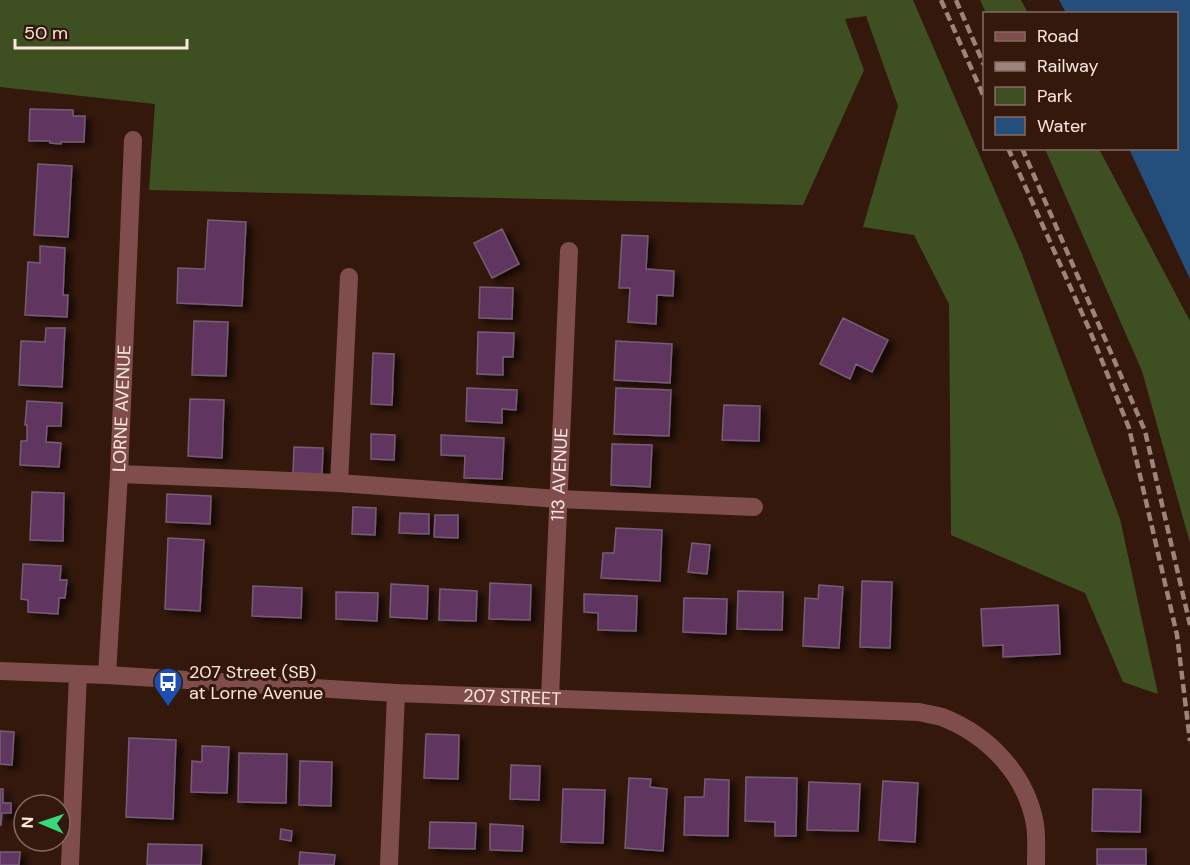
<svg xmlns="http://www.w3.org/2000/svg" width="1190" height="865" viewBox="0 0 1190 865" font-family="'DM Sans',sans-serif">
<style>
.green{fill:#3e5021}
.water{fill:#244e7b}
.building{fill:#60345f;stroke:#765c75;stroke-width:1.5;filter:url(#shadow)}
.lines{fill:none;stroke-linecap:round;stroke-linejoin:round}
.minor{stroke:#7e4d4c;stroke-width:18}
.rail{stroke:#9c847a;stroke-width:4.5;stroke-dasharray:9 4.5;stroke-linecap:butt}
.labels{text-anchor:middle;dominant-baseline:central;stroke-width:6;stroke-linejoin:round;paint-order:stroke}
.street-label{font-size:18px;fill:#fce8e1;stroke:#34180c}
.poi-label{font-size:18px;fill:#fce8e1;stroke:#34180c;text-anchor:start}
</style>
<defs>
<filter id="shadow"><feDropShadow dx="6" dy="4" stdDeviation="3" flood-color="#0009"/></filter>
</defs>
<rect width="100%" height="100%" fill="#34180c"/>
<path class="green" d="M 0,0 L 913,0 L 1022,254 L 1120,519 L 1158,694 L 1123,682 L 1085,593 L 951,535 L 949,304 L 914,235 L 863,227 L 898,106 L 866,16 L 845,19 L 864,70 L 803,205 L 149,190 L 155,104 L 0,87 Z
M 980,0 L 1021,0 L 1028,13 L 986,13 Z
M 1045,149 L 1099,149 L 1190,321 L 1190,543 L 1142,371 Z"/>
<path class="water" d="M 1059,0 L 1190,0 L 1190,279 L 1129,149 L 1176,148 L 1176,14 L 1066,13 Z"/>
<path class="building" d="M 30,109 L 73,110 L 73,116 L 85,116 L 84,142 L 61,142 L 61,144 L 50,143 L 50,141 L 29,141 Z
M 38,164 L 72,166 L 68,237 L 34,235 Z
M 208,220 L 246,222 L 242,306 L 177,303 L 178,268 L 205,269 Z
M 502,229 L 519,264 L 492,278 L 474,243 Z
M 622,235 L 648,236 L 646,269 L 674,271 L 673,296 L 657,295 L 656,324 L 628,322 L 630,288 L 619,288 Z
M 40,246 L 65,248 L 63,295 L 68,295 L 67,317 L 25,315 L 28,262 L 40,263 Z
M 480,287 L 513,288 L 512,319 L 479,318 Z
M 843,318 L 888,340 L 872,372 L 856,364 L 850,379 L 820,364 Z
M 194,321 L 228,322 L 226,376 L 192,375 Z
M 46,328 L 65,328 L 62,387 L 19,385 L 21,341 L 45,342 Z
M 478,332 L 514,333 L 513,357 L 503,357 L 503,375 L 477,374 Z
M 616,341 L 672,344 L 670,383 L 614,380 Z
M 373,353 L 394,354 L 392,405 L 371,404 Z
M 467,388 L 517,390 L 516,410 L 502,409 L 502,423 L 466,421 Z
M 616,388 L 671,390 L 669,436 L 614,434 Z
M 190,399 L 224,400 L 222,458 L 188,456 Z
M 27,401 L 62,403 L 61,426 L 47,426 L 46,442 L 61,443 L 59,467 L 20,465 L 21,441 L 27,441 L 27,425 L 25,425 Z
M 724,405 L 760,406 L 759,441 L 722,440 Z
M 371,434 L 395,435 L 394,460 L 371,459 Z
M 441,435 L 504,438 L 502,479 L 464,478 L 465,456 L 441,455 Z
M 612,444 L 652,445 L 650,487 L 611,485 Z
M 294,447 L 323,448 L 322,474 L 293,473 Z
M 32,492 L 64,493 L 63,541 L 30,540 Z
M 167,494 L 211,496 L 210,524 L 166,522 Z
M 353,507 L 376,508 L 375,535 L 352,534 Z
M 400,513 L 429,514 L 429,534 L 399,533 Z
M 435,515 L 458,515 L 458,538 L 434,537 Z
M 616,528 L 662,530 L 660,581 L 601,578 L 603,553 L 614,553 Z
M 168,538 L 204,540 L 200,611 L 165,609 Z
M 692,543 L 710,545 L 707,574 L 688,572 Z
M 23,564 L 61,566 L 60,580 L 67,580 L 65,598 L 59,598 L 58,614 L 28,612 L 28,600 L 21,599 Z
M 862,581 L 892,582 L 890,648 L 860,647 Z
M 490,583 L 531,585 L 530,620 L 489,619 Z
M 391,584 L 428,586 L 427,619 L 390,617 Z
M 819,585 L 843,587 L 839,648 L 803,646 L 805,598 L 818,599 Z
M 253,586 L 302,588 L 301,618 L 252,616 Z
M 440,589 L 477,591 L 476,621 L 439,620 Z
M 738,591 L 783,592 L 782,630 L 737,629 Z
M 336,592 L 378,593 L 377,621 L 336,619 Z
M 584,594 L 637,596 L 636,631 L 598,630 L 598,613 L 584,612 Z
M 684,598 L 727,599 L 726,634 L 683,632 Z
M 1058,605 L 1060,654 L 1003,657 L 1003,645 L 983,646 L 981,609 Z
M 0,731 L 14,732 L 12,765 L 0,764 Z
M 426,734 L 459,735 L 458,779 L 424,778 Z
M 129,738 L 176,740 L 173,819 L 126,817 Z
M 202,746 L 229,747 L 227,793 L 191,792 L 192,761 L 202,762 Z
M 239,753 L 287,754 L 286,803 L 238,802 Z
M 300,761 L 332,762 L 331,806 L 299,805 Z
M 511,765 L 540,766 L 539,800 L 510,799 Z
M 746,777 L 797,778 L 796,836 L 775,836 L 775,822 L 745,821 Z
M 629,778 L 651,779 L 650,787 L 667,789 L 663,851 L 625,848 Z
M 705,779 L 729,780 L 728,836 L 684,835 L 685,797 L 704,797 Z
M 883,781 L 918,783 L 915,842 L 879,840 Z
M 809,782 L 860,784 L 858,831 L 807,830 Z
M 0,789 L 3,789 L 3,803 L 11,803 L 11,813 L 2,813 L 1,825 L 0,825 Z
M 563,789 L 605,790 L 603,843 L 561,842 Z
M 1093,789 L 1141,790 L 1140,832 L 1092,831 Z
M 430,822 L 476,823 L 475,849 L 429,848 Z
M 490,824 L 523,826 L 522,851 L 490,850 Z
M 281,829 L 292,831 L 291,841 L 280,839 Z
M 148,844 L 202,845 L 201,865 L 147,865 Z
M 1097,849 L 1146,849 L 1146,865 L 1097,865 Z
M 0,852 L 20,852 L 19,865 L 0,865 Z
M 300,852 L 335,855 L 334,865 L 299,865 Z"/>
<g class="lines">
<g class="minor">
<path d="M 119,474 L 339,483 L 558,499 L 754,507"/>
<path d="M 339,483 L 349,277"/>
<path id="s1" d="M 0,671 L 107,675 L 396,693 L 919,712 C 927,714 935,715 942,717 C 988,735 1026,774 1035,824 C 1037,837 1036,851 1036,865"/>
<path id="s2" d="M 107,675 L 119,474 L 133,140"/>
<path id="s3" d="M 550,698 L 569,251"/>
<path d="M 70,865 L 78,674"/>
<path d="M 389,865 L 396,693"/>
</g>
<path class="rail" d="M 941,0 L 984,97
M 956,0 L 984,65
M 1008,148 L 1090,331 L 1129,428 L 1177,635 L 1190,741
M 1022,148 L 1145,431 L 1190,625"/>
</g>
<defs>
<g id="bus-pin" transform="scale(1.5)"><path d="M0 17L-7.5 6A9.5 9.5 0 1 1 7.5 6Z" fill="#1a4fb4" stroke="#34180c"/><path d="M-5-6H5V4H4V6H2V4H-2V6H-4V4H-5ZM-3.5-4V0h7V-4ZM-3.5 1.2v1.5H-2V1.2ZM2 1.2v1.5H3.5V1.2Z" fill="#fff"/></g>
</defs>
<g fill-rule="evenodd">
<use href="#bus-pin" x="168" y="682"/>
</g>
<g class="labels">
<g class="street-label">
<text stroke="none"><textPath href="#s2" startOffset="267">LORNE AVENUE</textPath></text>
<text stroke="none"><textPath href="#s3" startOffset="224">113 AVENUE</textPath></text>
<text stroke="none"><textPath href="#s1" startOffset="513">207 STREET</textPath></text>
</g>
<g class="poi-label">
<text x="189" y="672">207 Street (SB)<tspan x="189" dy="21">at Lorne Avenue</tspan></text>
</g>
</g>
<rect x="983" y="12" width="195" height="138" fill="#34180c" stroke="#846b61" stroke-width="1.5"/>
<rect x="995" y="32" width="30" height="9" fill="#7e4d4c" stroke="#846b61" stroke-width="1.5"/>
<text x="1037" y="42" font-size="18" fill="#fce8e1">Road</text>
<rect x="995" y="62" width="30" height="9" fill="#9c847a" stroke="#846b61" stroke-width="1.5"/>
<text x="1037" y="72" font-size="18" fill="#fce8e1">Railway</text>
<rect x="995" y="87" width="30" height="18" fill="#3e5021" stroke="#846b61" stroke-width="1.5"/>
<text x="1037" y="102" font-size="18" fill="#fce8e1">Park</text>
<rect x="995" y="117" width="30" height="18" fill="#244e7b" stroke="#846b61" stroke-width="1.5"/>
<text x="1037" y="132" font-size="18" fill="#fce8e1">Water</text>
<g transform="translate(42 823) rotate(272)"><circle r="28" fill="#34180c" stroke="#846b61" stroke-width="1.5"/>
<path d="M0-4.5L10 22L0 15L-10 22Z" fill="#37d880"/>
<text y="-9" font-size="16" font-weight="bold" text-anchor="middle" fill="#fce8e1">N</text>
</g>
<path d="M15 39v9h172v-9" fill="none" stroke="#fce8e1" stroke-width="3"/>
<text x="24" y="39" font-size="18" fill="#fce8e1" stroke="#34180c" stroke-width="4.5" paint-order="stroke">50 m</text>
</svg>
